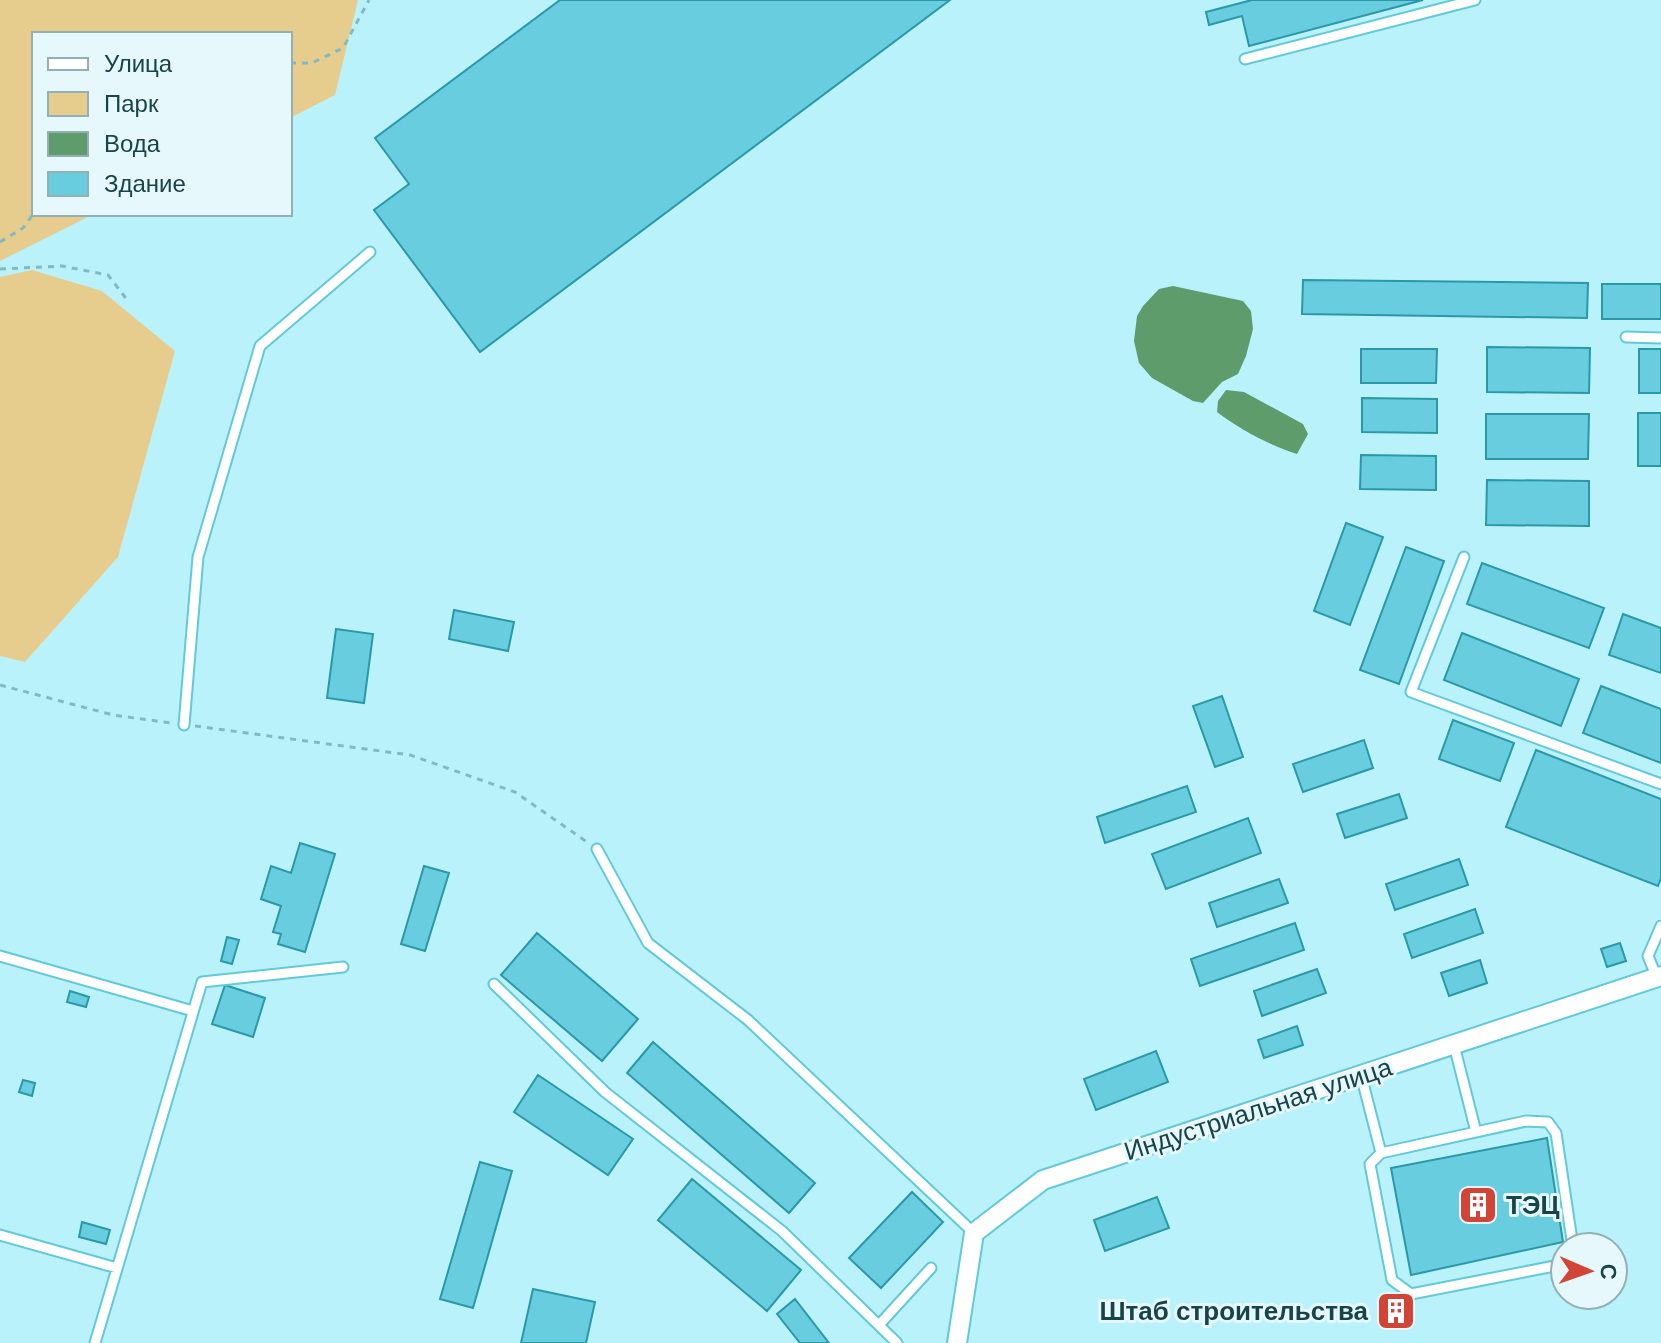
<svg xmlns="http://www.w3.org/2000/svg" width="1661" height="1343" viewBox="0 0 1661 1343" font-family="Helvetica,sans-serif">
<style>
.green{fill:#e6cd8d}
.water{fill:#5e9c6b}
.building{fill:#68cedf;stroke:#2a98a9;stroke-width:2}
.lines{fill:none;stroke-linecap:round;stroke-linejoin:round}
.service-casing{stroke:#62c9d9;stroke-width:13}
.minor-casing{stroke:#62c9d9;stroke-width:22}
.path{stroke:#85b9c2;stroke-width:3;stroke-dasharray:6 6;stroke-linecap:butt}
.service{stroke:#fff;stroke-width:9}
.minor{stroke:#fff;stroke-width:18}
.labels{text-anchor:middle;dominant-baseline:central;stroke-width:6;stroke-linejoin:round;paint-order:stroke}
.street-label{font-size:26px;fill:#17434a;stroke:#e6f8fb}
.poi-label{font-size:26px;font-weight:bold;fill:#17434a;stroke:#e6f8fb;text-anchor:start}
</style>
<rect width="100%" height="100%" fill="#baf2fc"/>
<path class="green" d="M 0,0 L 358,0 L 335,95 L 290,118 L 290,34 L 34,34 L 34,214 L 94,214 L 0,261 Z
M 32,270 L 102,291 L 175,351 L 118,557 L 25,662 L 0,656 L 0,277 Z"/>
<path class="water" d="M 1173,286 L 1243,301 L 1251,311 L 1253,329 L 1246,356 L 1238,374 L 1222,382 L 1203,403 L 1193,401 L 1152,378 L 1139,363 L 1134,341 L 1137,316 L 1143,306 L 1159,289 Z
M 1226,390 L 1244,392 L 1303,424 L 1308,434 L 1297,454 C 1269,445 1241,430 1217,412 L 1218,401 Z"/>
<path class="building" d="M 560,0 L 950,0 L 480,352 L 374,210 L 409,184 L 375,138 Z
M 1252,0 L 1423,0 L 1249,46 L 1242,16 L 1209,25 L 1206,12 Z
M 1303,280 L 1588,283 L 1587,318 L 1302,314 Z
M 1602,284 L 1661,284 L 1661,319 L 1602,319 Z
M 1487,347 L 1590,348 L 1589,393 L 1487,392 Z
M 1361,349 L 1437,349 L 1436,383 L 1361,383 Z
M 1639,349 L 1661,349 L 1661,393 L 1639,393 Z
M 1362,398 L 1437,399 L 1437,433 L 1362,432 Z
M 1638,413 L 1661,413 L 1661,466 L 1638,466 Z
M 1486,414 L 1589,414 L 1588,459 L 1486,459 Z
M 1361,455 L 1436,456 L 1436,490 L 1360,489 Z
M 1487,480 L 1589,481 L 1589,526 L 1486,525 Z
M 1346,523 L 1383,537 L 1350,625 L 1314,611 Z
M 1406,547 L 1444,561 L 1399,684 L 1360,670 Z
M 1482,563 L 1604,608 L 1589,648 L 1467,604 Z
M 454,610 L 514,622 L 508,651 L 449,639 Z
M 1623,614 L 1661,628 L 1661,673 L 1609,655 Z
M 336,629 L 373,634 L 364,703 L 327,698 Z
M 1462,633 L 1579,679 L 1561,726 L 1444,680 Z
M 1601,686 L 1661,709 L 1661,763 L 1583,733 Z
M 1222,696 L 1243,757 L 1215,767 L 1193,706 Z
M 1453,720 L 1514,743 L 1500,781 L 1439,759 Z
M 1364,740 L 1373,768 L 1303,792 L 1293,764 Z
M 1536,750 L 1661,799 L 1661,878 L 1658,886 L 1506,827 Z
M 1187,786 L 1196,812 L 1105,843 L 1097,817 Z
M 1399,794 L 1407,818 L 1345,838 L 1337,814 Z
M 1248,818 L 1261,853 L 1166,889 L 1152,854 Z
M 300,843 L 335,854 L 305,952 L 278,944 L 281,934 L 273,932 L 281,906 L 261,899 L 271,866 L 291,873 Z
M 1459,859 L 1468,885 L 1395,910 L 1386,884 Z
M 424,866 L 449,873 L 425,951 L 401,944 Z
M 1279,879 L 1288,903 L 1217,927 L 1209,903 Z
M 1475,909 L 1483,933 L 1412,958 L 1404,934 Z
M 1295,923 L 1304,950 L 1200,986 L 1191,959 Z
M 537,933 L 638,1019 L 602,1061 L 501,975 Z
M 227,937 L 239,940 L 232,964 L 221,961 Z
M 1620,943 L 1626,961 L 1607,967 L 1601,949 Z
M 1480,960 L 1487,983 L 1449,996 L 1441,973 Z
M 1317,969 L 1326,993 L 1262,1016 L 1254,991 Z
M 225,985 L 265,998 L 253,1037 L 212,1024 Z
M 70,991 L 89,997 L 86,1007 L 67,1002 Z
M 1297,1026 L 1303,1045 L 1264,1058 L 1258,1040 Z
M 653,1042 L 815,1183 L 789,1213 L 627,1073 Z
M 1156,1051 L 1168,1082 L 1096,1110 L 1084,1079 Z
M 538,1075 L 633,1139 L 608,1175 L 514,1112 Z
M 23,1080 L 35,1083 L 32,1096 L 19,1092 Z
M 1547,1138 L 1563,1242 L 1411,1275 L 1391,1168 Z
M 480,1162 L 512,1171 L 473,1308 L 440,1299 Z
M 692,1179 L 801,1270 L 767,1311 L 658,1220 Z
M 912,1192 L 943,1222 L 881,1288 L 849,1258 Z
M 1157,1197 L 1169,1228 L 1105,1251 L 1094,1220 Z
M 82,1222 L 110,1230 L 106,1244 L 79,1237 Z
M 533,1289 L 595,1302 L 586,1343 L 521,1343 Z
M 795,1299 L 829,1343 L 800,1343 L 777,1314 Z
M 1406,1302 L 1408,1315 L 1386,1320 L 1383,1307 Z"/>
<g class="lines">
<g class="service-casing">
<path id="service" d="M 1245,59 L 1475,0
M 1626,337 L 1661,338
M 1464,557 L 1411,692 L 1661,784
M 184,725 L 198,557 L 260,346 L 370,252
M 597,849 L 648,943 L 748,1020 L 974,1233
M 0,956 L 193,1011
M 1657,978 L 1648,956 L 1661,926
M 494,984 L 605,1092 L 782,1231 L 897,1343
M 1454,1045 L 1476,1132
M 1361,1075 L 1381,1153 L 1370,1164 L 1392,1280 L 1411,1294 L 1565,1264
M 1381,1153 L 1526,1121 L 1548,1122 L 1556,1133 L 1573,1247
M 0,1235 L 117,1268
M 879,1325 L 931,1268
M 95,1343 L 202,982 L 343,967"/>
</g>
<g class="minor-casing">
<path id="minor" d="M 957,1343 L 974,1233 L 1043,1180 L 1661,976"/>
</g>
<path class="path" d="M 290,63 L 312,63 L 343,48 L 369,0
M 0,242 L 23,228 L 34,213
M 0,269 L 62,266 L 108,275 L 128,301
M 0,685 L 113,715 L 171,723
M 195,726 L 410,755 L 515,792 L 587,842"/>
<use href="#service" class="service"/>
<use href="#minor" class="minor"/>
</g>
<defs>
<g id="building-square" transform="scale(2)"><rect x="-9" y="-9" width="18" height="18" rx="4" fill="#d24536" stroke="#e6f8fb"/><path d="M-4-6H4V6H1V3H-1V6H-4ZM-2.5-4.3h1.7v1.8h-1.7ZM.8-4.3h1.7v1.8H.8ZM-2.5-1h1.7V.8h-1.7ZM.8-1h1.7V.8H.8Z" fill="#fff"/></g>
</defs>
<g fill-rule="evenodd">
<use href="#building-square" x="1478" y="1205"/>
<use href="#building-square" x="1396" y="1311"/>
</g>
<g class="labels">
<g class="street-label">
<text transform="translate(1258 1109) rotate(-18)">Индустриальная улица</text>
</g>
<g class="poi-label">
<text x="1506" y="1205">ТЭЦ</text>
<text x="1368" y="1311" text-anchor="end">Штаб строительства</text>
</g>
</g>
<rect x="32" y="32" width="260" height="184" fill="#e6f8fb" stroke="#93b0b4" stroke-width="2"/>
<rect x="48" y="58" width="40" height="12" fill="#ffffff" stroke="#93b0b4" stroke-width="2"/>
<text x="104" y="72" font-size="24" fill="#17434a">Улица</text>
<rect x="48" y="92" width="40" height="24" fill="#e6cd8d" stroke="#93b0b4" stroke-width="2"/>
<text x="104" y="112" font-size="24" fill="#17434a">Парк</text>
<rect x="48" y="132" width="40" height="24" fill="#5e9c6b" stroke="#93b0b4" stroke-width="2"/>
<text x="104" y="152" font-size="24" fill="#17434a">Вода</text>
<rect x="48" y="172" width="40" height="24" fill="#68cedf" stroke="#93b0b4" stroke-width="2"/>
<text x="104" y="192" font-size="24" fill="#17434a">Здание</text>
<g transform="translate(1589 1271) rotate(92)"><circle r="38" fill="#e6f8fb" stroke="#93b0b4" stroke-width="2"/>
<path d="M0-6L14 30L0 20L-14 30Z" fill="#d24536"/>
<text y="-12" font-size="22" font-weight="bold" text-anchor="middle" fill="#17434a">С</text>
</g>
</svg>
